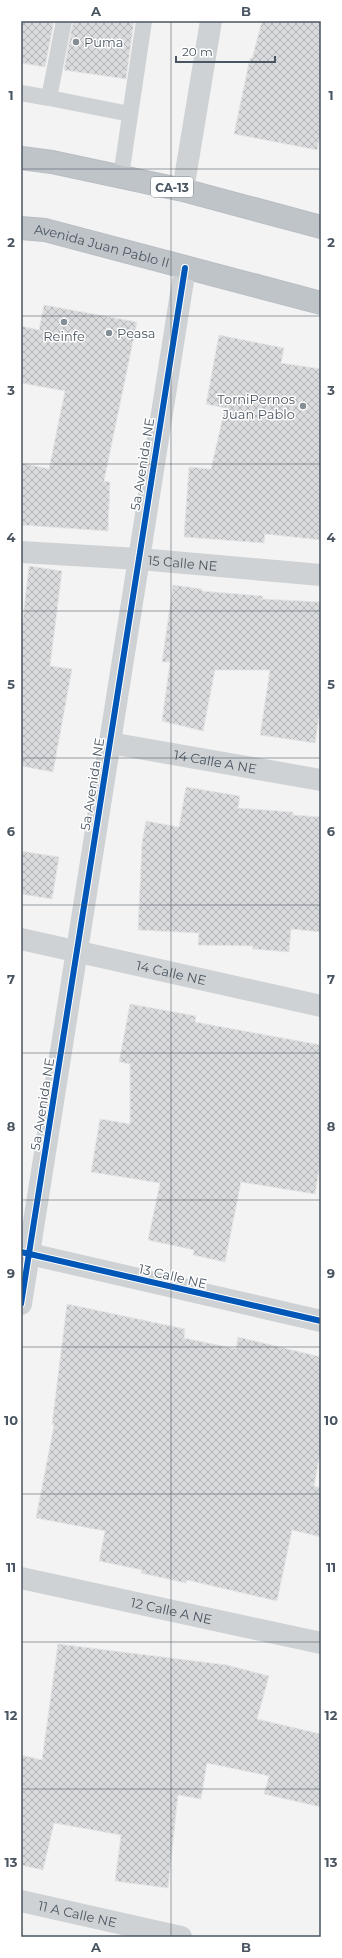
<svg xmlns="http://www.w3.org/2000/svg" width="342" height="1958" viewBox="0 0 342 1958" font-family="Montserrat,sans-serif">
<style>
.building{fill:url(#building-cross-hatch);stroke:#e5e5e6}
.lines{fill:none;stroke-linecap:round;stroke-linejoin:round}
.highway-casing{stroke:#b8bdc3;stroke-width:24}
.lane{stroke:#cfd2d4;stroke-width:16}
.street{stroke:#cfd2d4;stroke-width:22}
.highway{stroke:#bfc4c9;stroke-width:22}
.cycleway-casing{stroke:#fff;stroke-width:8}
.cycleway{stroke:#0057b8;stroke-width:6}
.grid{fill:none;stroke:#495561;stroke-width:1;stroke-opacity:0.55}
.poi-dot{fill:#848c94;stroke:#fff;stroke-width:1.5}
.labels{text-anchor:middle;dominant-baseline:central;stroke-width:3;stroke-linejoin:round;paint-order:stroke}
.shield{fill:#fff;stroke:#808890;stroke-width:1}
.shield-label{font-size:12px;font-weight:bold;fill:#495561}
.poi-label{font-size:13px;fill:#495561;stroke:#fff;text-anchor:start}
.street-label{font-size:13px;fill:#495561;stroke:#fff}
.neatline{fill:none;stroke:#495561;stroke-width:1.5}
.grid-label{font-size:13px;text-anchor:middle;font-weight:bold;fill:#495561}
</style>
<defs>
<pattern id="building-cross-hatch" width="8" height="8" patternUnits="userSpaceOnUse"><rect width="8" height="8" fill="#dadbdd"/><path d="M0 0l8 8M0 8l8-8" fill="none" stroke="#b3b4b7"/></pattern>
</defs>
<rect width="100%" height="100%" fill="#f3f3f3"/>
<path class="building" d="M 21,21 L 54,21 L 45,67 L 21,63 Z
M 73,21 L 134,21 L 126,79 L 64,70 Z
M 262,21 L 321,21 L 321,131 L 317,150 L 234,134 L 250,58 L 252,59 Z
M 44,305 L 137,322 L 104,481 L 110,482 L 108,531 L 21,525 L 21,463 L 49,469 L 65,391 L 21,383 L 21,326 L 39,330 Z
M 219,335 L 284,348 L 281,363 L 321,369 L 321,540 L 265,534 L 264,543 L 184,537 L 189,467 L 211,469 L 225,408 L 206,404 Z
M 29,566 L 62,571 L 50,666 L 72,669 L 53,772 L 21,766 L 21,635 Z
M 173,585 L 202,589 L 202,591 L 263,596 L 262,599 L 321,602 L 321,704 L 315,743 L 260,735 L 270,670 L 215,670 L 203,731 L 162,721 L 170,662 L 162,662 Z
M 186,787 L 240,796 L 238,808 L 293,812 L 293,815 L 321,817 L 321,932 L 291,929 L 289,952 L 252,949 L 253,946 L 198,945 L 199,933 L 138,930 L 142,843 L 146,821 L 179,827 Z
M 21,851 L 59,857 L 52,899 L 21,894 Z
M 130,1004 L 196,1016 L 195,1022 L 321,1045 L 321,1159 L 315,1194 L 241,1182 L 225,1262 L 193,1255 L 194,1250 L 148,1240 L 160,1183 L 91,1172 L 100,1119 L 130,1124 L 130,1064 L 119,1062 Z
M 67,1304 L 185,1329 L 184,1338 L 236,1349 L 238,1337 L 321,1357 L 321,1449 L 314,1486 L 321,1488 L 321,1537 L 292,1530 L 277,1601 L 187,1580 L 186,1583 L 141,1573 L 142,1570 L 99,1561 L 105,1531 L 36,1518 L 54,1425 L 52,1424 Z
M 58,1644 L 227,1665 L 269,1676 L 257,1719 L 321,1734 L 321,1807 L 264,1794 L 269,1776 L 207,1763 L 201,1799 L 178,1795 L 168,1888 L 115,1881 L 121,1835 L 54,1823 L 43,1870 L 21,1865 L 21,1755 L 42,1760 Z"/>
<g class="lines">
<g class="highway-casing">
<g id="highway">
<path d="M 21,158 L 52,162 L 183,190 L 321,227"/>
<path id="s6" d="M 21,228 L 45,230 L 321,303"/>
</g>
</g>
<path class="lane" d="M 21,93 L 49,98 L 64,21
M 49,98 L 130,114
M 121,176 L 144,21"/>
<g class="street">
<path d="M 183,190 L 211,21"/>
<path id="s1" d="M 21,552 L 139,559 L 321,575"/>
<path id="s2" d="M 110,743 L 321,780"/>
<path id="s3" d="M 21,939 L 321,1006"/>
<path d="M 21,1252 L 321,1321"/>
<path d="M 21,1304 L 185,268"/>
<path id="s4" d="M 21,1578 L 321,1643"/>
<path id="s5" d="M 21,1901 L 181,1937"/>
</g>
<use href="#highway" class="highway"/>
<g class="cycleway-casing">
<path id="cycleway" d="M 21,1252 L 321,1321
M 21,1304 L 185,268"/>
</g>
<use href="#cycleway" class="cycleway"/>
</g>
<path class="grid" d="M 171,21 L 171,1937M 21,169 L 321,169M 21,316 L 321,316M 21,464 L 321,464M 21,611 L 321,611M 21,758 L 321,758M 21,905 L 321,905M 21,1053 L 321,1053M 21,1200 L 321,1200M 21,1347 L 321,1347M 21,1494 L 321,1494M 21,1642 L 321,1642M 21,1789 L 321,1789"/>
<g class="poi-dot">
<circle cx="76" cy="42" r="4"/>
<circle cx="64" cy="322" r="4"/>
<circle cx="109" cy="333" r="4"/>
<circle cx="303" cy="406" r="4"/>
</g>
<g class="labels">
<rect class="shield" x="151" y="177" width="42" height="20" rx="3"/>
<g class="shield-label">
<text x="172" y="187">CA-13</text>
</g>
<g class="poi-label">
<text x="84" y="42">Puma</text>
<text x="117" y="333">Peasa</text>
<text x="64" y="336" text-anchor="middle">Reinfe</text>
<text x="295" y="399" text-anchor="end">TorniPernos<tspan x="295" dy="15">Juan Pablo</tspan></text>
</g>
<g class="street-label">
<text stroke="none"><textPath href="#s6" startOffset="83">Avenida Juan Pablo II</textPath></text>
<text transform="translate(142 464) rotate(-81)">5a Avenida NE</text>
<text stroke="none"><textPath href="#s1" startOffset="162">15 Calle NE</textPath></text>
<text stroke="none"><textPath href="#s2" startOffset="107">14 Calle A NE</textPath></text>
<text transform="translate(92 784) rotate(-81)">5a Avenida NE</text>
<text stroke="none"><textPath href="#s3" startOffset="154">14 Calle NE</textPath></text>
<text transform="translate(42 1104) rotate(-81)">5a Avenida NE</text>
<text transform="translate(173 1276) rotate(13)">13 Calle NE</text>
<text stroke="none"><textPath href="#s4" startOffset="154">12 Calle A NE</textPath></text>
<text stroke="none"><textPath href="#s5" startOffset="58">11 A Calle NE</textPath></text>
</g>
</g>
<rect width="342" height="1958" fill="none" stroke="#ffffff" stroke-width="44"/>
<path d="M176 56v6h99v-6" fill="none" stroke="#495561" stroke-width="2"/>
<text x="182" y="56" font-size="12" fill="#495561" stroke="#ffffff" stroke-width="3" paint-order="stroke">20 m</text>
<rect x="22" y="22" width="298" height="1914" class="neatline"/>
<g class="grid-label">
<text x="96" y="16">A</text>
<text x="246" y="16">B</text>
<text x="11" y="100">1</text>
<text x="331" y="100">1</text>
<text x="11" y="247">2</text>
<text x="331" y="247">2</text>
<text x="11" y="395">3</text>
<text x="331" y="395">3</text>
<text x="11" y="542">4</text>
<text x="331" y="542">4</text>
<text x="11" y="689">5</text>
<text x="331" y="689">5</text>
<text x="11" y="836">6</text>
<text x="331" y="836">6</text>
<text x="11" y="984">7</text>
<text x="331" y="984">7</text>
<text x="11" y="1131">8</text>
<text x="331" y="1131">8</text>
<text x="11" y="1278">9</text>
<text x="331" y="1278">9</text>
<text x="11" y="1425">10</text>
<text x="331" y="1425">10</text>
<text x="11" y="1572">11</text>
<text x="331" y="1572">11</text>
<text x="11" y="1720">12</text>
<text x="331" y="1720">12</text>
<text x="11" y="1867">13</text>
<text x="331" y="1867">13</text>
<text x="96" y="1952">A</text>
<text x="246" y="1952">B</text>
</g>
</svg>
